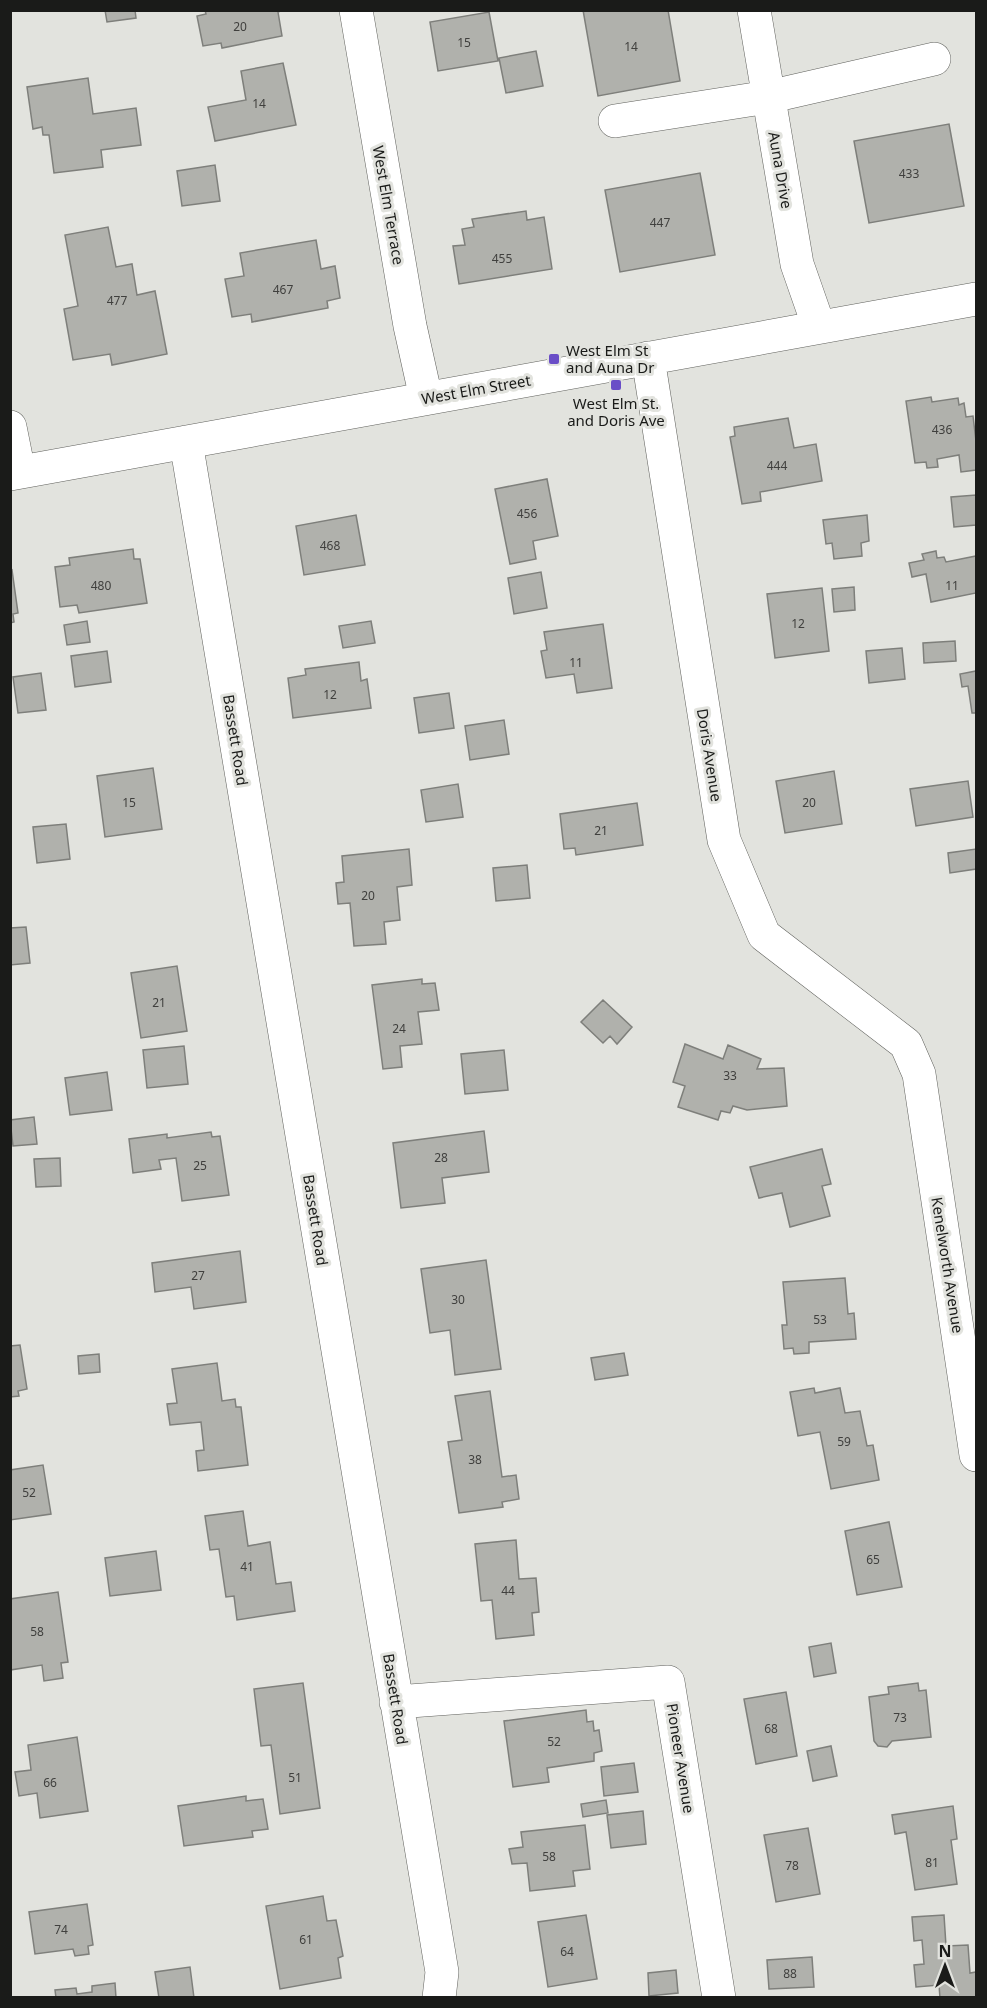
<svg xmlns="http://www.w3.org/2000/svg" width="987" height="2008" viewBox="0 0 987 2008" font-family="'Noto Sans',sans-serif">
<style>
.building{fill:#b0b1ac;stroke:#7e7f7b;stroke-width:1.5}
.lines{fill:none;stroke-linecap:round;stroke-linejoin:round}
.minor-casing{stroke:#60615d;stroke-width:34}
.minor{stroke:#fff;stroke-width:33}
.poi-dot{fill:#6a4ec7;stroke:#e2e3de;stroke-width:2}
.labels{text-anchor:middle;dominant-baseline:central;stroke-width:6;stroke-linejoin:round;paint-order:stroke}
.number-label{font-size:12px;fill:#40403e}
.street-label{font-size:15px;fill:#1a1b19;stroke:#e2e3de}
.poi-label{font-size:15px;fill:#1a1b19;stroke:#e2e3de;text-anchor:start}
</style>
<rect width="100%" height="100%" fill="#e2e3de"/>
<path class="building" d="M 105,10 L 135,10 L 136,18 L 107,22 Z
M 205,10 L 283,10 L 278,12 L 282,36 L 222,48 L 221,43 L 203,46 L 197,16 L 206,14 Z
M 583,10 L 668,10 L 680,81 L 598,96 Z
M 489,12 L 498,61 L 438,71 L 430,22 Z
M 536,51 L 543,86 L 506,93 L 499,58 Z
M 283,63 L 296,125 L 215,141 L 208,107 L 246,100 L 241,71 Z
M 88,78 L 93,114 L 136,108 L 141,145 L 101,150 L 103,167 L 54,173 L 49,135 L 43,135 L 42,127 L 33,129 L 27,87 Z
M 949,124 L 964,206 L 869,223 L 854,141 Z
M 215,165 L 220,201 L 182,206 L 177,171 Z
M 700,173 L 715,255 L 620,272 L 605,190 Z
M 526,211 L 527,220 L 544,217 L 552,269 L 459,284 L 453,246 L 465,245 L 462,229 L 474,227 L 472,219 Z
M 108,227 L 116,267 L 132,264 L 137,295 L 155,291 L 167,354 L 112,365 L 110,354 L 73,360 L 64,309 L 78,306 L 65,235 Z
M 316,240 L 321,269 L 335,266 L 340,298 L 327,301 L 328,308 L 252,322 L 251,314 L 232,317 L 225,279 L 244,276 L 240,253 Z
M 931,397 L 932,402 L 958,398 L 959,405 L 964,403 L 966,417 L 973,416 L 976,441 L 976,470 L 961,472 L 959,455 L 937,459 L 938,467 L 927,468 L 926,462 L 915,463 L 906,401 Z
M 788,418 L 794,448 L 816,444 L 822,481 L 760,492 L 761,501 L 742,504 L 730,437 L 735,436 L 734,427 Z
M 547,479 L 558,536 L 533,541 L 536,559 L 510,564 L 495,489 Z
M 976,495 L 976,525 L 954,527 L 951,497 Z
M 356,515 L 365,565 L 304,575 L 296,526 Z
M 867,515 L 869,541 L 861,543 L 862,556 L 834,559 L 832,543 L 826,544 L 823,520 Z
M 133,549 L 134,559 L 140,559 L 147,603 L 79,613 L 77,605 L 60,607 L 55,567 L 70,565 L 69,558 Z
M 936,551 L 937,558 L 944,557 L 946,562 L 976,556 L 976,593 L 931,602 L 926,574 L 912,577 L 909,563 L 924,560 L 922,554 Z
M 12,570 L 18,613 L 13,614 L 14,622 L 10,623 L 10,571 Z
M 541,572 L 547,608 L 514,614 L 508,578 Z
M 854,587 L 855,610 L 834,612 L 832,589 Z
M 822,588 L 829,651 L 775,658 L 767,594 Z
M 87,621 L 90,642 L 67,645 L 64,625 Z
M 371,621 L 375,643 L 343,648 L 339,626 Z
M 603,624 L 612,688 L 577,693 L 574,674 L 546,678 L 541,651 L 547,650 L 544,632 Z
M 955,641 L 956,661 L 924,663 L 923,643 Z
M 902,648 L 905,679 L 869,683 L 866,651 Z
M 107,651 L 111,682 L 75,687 L 71,656 Z
M 359,662 L 361,681 L 367,679 L 371,708 L 293,718 L 288,678 L 306,675 L 305,669 Z
M 976,671 L 976,713 L 972,713 L 968,686 L 962,687 L 960,674 Z
M 41,673 L 46,710 L 18,713 L 13,677 Z
M 449,693 L 454,728 L 419,733 L 414,698 Z
M 504,720 L 509,754 L 470,760 L 465,726 Z
M 153,768 L 162,829 L 105,837 L 97,776 Z
M 834,771 L 842,824 L 785,833 L 776,781 Z
M 968,781 L 973,817 L 916,826 L 910,789 Z
M 458,784 L 463,817 L 426,822 L 421,790 Z
M 637,803 L 643,845 L 576,855 L 575,848 L 564,849 L 560,814 Z
M 66,824 L 70,859 L 37,863 L 33,827 Z
M 409,849 L 412,885 L 397,887 L 400,920 L 384,922 L 386,944 L 354,946 L 350,903 L 338,904 L 336,883 L 344,882 L 342,856 Z
M 976,849 L 976,869 L 950,873 L 948,853 Z
M 527,865 L 530,898 L 496,901 L 493,868 Z
M 26,927 L 30,963 L 10,965 L 10,928 Z
M 177,966 L 187,1031 L 141,1038 L 131,973 Z
M 422,979 L 422,984 L 435,983 L 439,1010 L 418,1012 L 422,1044 L 400,1046 L 402,1067 L 383,1069 L 372,985 Z
M 603,1000 L 632,1027 L 617,1044 L 610,1036 L 603,1043 L 581,1022 Z
M 685,1044 L 723,1059 L 728,1045 L 761,1059 L 757,1069 L 784,1068 L 787,1106 L 747,1110 L 733,1106 L 730,1113 L 721,1111 L 718,1120 L 678,1107 L 685,1086 L 673,1082 Z
M 184,1046 L 188,1084 L 147,1088 L 143,1050 Z
M 504,1050 L 508,1090 L 465,1094 L 461,1054 Z
M 107,1072 L 112,1110 L 70,1115 L 65,1078 Z
M 34,1117 L 37,1144 L 13,1146 L 10,1120 Z
M 484,1131 L 489,1172 L 442,1178 L 445,1203 L 401,1208 L 393,1143 Z
M 211,1132 L 212,1137 L 220,1136 L 229,1195 L 182,1201 L 176,1158 L 159,1160 L 161,1169 L 133,1173 L 129,1139 L 167,1134 L 167,1138 Z
M 822,1149 L 831,1184 L 822,1186 L 830,1216 L 790,1227 L 782,1193 L 759,1198 L 750,1167 Z
M 60,1158 L 61,1186 L 36,1187 L 34,1159 Z
M 240,1251 L 246,1302 L 194,1309 L 191,1287 L 155,1292 L 152,1263 Z
M 486,1260 L 501,1369 L 455,1375 L 450,1330 L 430,1333 L 421,1269 Z
M 845,1278 L 848,1314 L 854,1313 L 856,1339 L 809,1342 L 809,1353 L 794,1354 L 793,1348 L 784,1349 L 782,1325 L 787,1325 L 783,1282 Z
M 20,1345 L 27,1389 L 18,1391 L 19,1396 L 10,1397 L 10,1346 Z
M 624,1353 L 628,1375 L 595,1380 L 591,1358 Z
M 99,1354 L 100,1372 L 79,1374 L 78,1356 Z
M 217,1363 L 222,1401 L 235,1399 L 236,1407 L 241,1407 L 248,1465 L 198,1471 L 196,1451 L 204,1450 L 201,1422 L 170,1425 L 167,1404 L 177,1403 L 172,1369 Z
M 814,1388 L 815,1393 L 840,1388 L 845,1413 L 860,1411 L 867,1446 L 873,1445 L 879,1480 L 831,1489 L 820,1432 L 798,1436 L 790,1392 Z
M 490,1391 L 502,1477 L 516,1475 L 519,1499 L 502,1502 L 503,1507 L 459,1513 L 448,1442 L 462,1440 L 455,1396 Z
M 43,1465 L 51,1514 L 10,1520 L 10,1470 Z
M 243,1511 L 248,1546 L 270,1542 L 276,1584 L 291,1582 L 295,1611 L 237,1620 L 234,1596 L 226,1597 L 219,1549 L 210,1550 L 205,1516 Z
M 889,1522 L 902,1587 L 857,1595 L 845,1531 Z
M 516,1540 L 519,1579 L 536,1578 L 539,1612 L 532,1613 L 534,1635 L 496,1639 L 492,1600 L 481,1601 L 475,1544 Z
M 156,1551 L 161,1590 L 110,1596 L 105,1558 Z
M 58,1592 L 68,1662 L 61,1663 L 63,1678 L 44,1681 L 42,1665 L 10,1670 L 10,1599 Z
M 831,1643 L 836,1673 L 814,1677 L 809,1647 Z
M 303,1683 L 320,1808 L 280,1814 L 271,1745 L 261,1746 L 254,1689 Z
M 918,1683 L 919,1691 L 926,1690 L 931,1737 L 892,1741 L 887,1747 L 878,1746 L 874,1741 L 869,1697 L 889,1694 L 888,1687 Z
M 786,1692 L 797,1756 L 756,1764 L 744,1699 Z
M 586,1710 L 587,1722 L 593,1721 L 594,1731 L 599,1730 L 602,1751 L 594,1753 L 594,1761 L 547,1768 L 549,1782 L 513,1787 L 504,1721 Z
M 77,1737 L 88,1811 L 40,1818 L 37,1793 L 19,1796 L 15,1772 L 31,1770 L 28,1745 Z
M 831,1746 L 837,1776 L 813,1781 L 807,1751 Z
M 634,1763 L 638,1792 L 604,1796 L 601,1767 Z
M 246,1796 L 246,1801 L 263,1799 L 268,1829 L 252,1831 L 253,1837 L 184,1846 L 178,1806 Z
M 606,1800 L 608,1813 L 583,1817 L 581,1804 Z
M 953,1806 L 957,1839 L 951,1840 L 957,1884 L 915,1890 L 906,1832 L 895,1834 L 892,1815 Z
M 643,1811 L 646,1844 L 611,1848 L 607,1815 Z
M 585,1825 L 590,1869 L 573,1871 L 575,1886 L 530,1891 L 527,1863 L 512,1864 L 509,1849 L 523,1847 L 521,1832 Z
M 808,1828 L 820,1894 L 776,1902 L 764,1835 Z
M 323,1896 L 327,1921 L 336,1920 L 343,1956 L 338,1958 L 341,1978 L 280,1989 L 266,1906 Z
M 87,1904 L 93,1945 L 88,1946 L 89,1954 L 75,1956 L 73,1949 L 35,1954 L 29,1912 Z
M 586,1915 L 597,1979 L 548,1987 L 538,1922 Z
M 944,1915 L 946,1946 L 968,1945 L 970,1973 L 976,1972 L 976,1998 L 940,1998 L 939,1985 L 916,1987 L 914,1965 L 924,1964 L 922,1940 L 914,1941 L 912,1917 Z
M 812,1957 L 814,1987 L 769,1989 L 767,1960 Z
M 190,1967 L 194,1998 L 159,1998 L 155,1972 Z
M 676,1970 L 678,1993 L 649,1996 L 648,1973 Z
M 115,1983 L 116,1998 L 56,1998 L 55,1990 L 76,1988 L 77,1994 L 92,1992 L 92,1986 Z"/>
<g class="lines">
<g class="minor-casing">
<path id="minor" d="M 356,10 L 410,326 L 426,398
M 754,10 L 797,264 L 819,327
M 615,121 L 768,97 L 934,59
M 648,358 L 724,840 L 764,935 L 906,1044 L 919,1074 L 976,1455
M 10,427 L 19,472
M 186,442 L 442,1972 L 439,1998
M 10,474 L 976,299
M 396,1702 L 668,1682 L 719,1998"/>
</g>
<use href="#minor" class="minor"/>
</g>
<g class="poi-dot">
<rect x="548" y="353" width="12" height="12" rx="3"/>
<rect x="610" y="379" width="12" height="12" rx="3"/>
</g>
<g class="labels">
<g class="number-label">
<text x="240" y="26">20</text>
<text x="464" y="42">15</text>
<text x="631" y="46">14</text>
<text x="259" y="103">14</text>
<text x="909" y="173">433</text>
<text x="660" y="222">447</text>
<text x="502" y="258">455</text>
<text x="283" y="289">467</text>
<text x="117" y="300">477</text>
<text x="942" y="429">436</text>
<text x="777" y="465">444</text>
<text x="527" y="513">456</text>
<text x="330" y="545">468</text>
<text x="101" y="585">480</text>
<text x="952" y="585">11</text>
<text x="798" y="623">12</text>
<text x="576" y="662">11</text>
<text x="330" y="694">12</text>
<text x="129" y="802">15</text>
<text x="809" y="802">20</text>
<text x="601" y="830">21</text>
<text x="368" y="895">20</text>
<text x="159" y="1002">21</text>
<text x="399" y="1028">24</text>
<text x="730" y="1075">33</text>
<text x="441" y="1157">28</text>
<text x="200" y="1165">25</text>
<text x="198" y="1275">27</text>
<text x="458" y="1299">30</text>
<text x="820" y="1319">53</text>
<text x="844" y="1441">59</text>
<text x="475" y="1459">38</text>
<text x="29" y="1492">52</text>
<text x="873" y="1559">65</text>
<text x="247" y="1566">41</text>
<text x="508" y="1590">44</text>
<text x="37" y="1631">58</text>
<text x="900" y="1717">73</text>
<text x="771" y="1728">68</text>
<text x="554" y="1741">52</text>
<text x="295" y="1777">51</text>
<text x="50" y="1782">66</text>
<text x="549" y="1856">58</text>
<text x="932" y="1862">81</text>
<text x="792" y="1865">78</text>
<text x="61" y="1929">74</text>
<text x="306" y="1939">61</text>
<text x="567" y="1951">64</text>
<text x="790" y="1973">88</text>
</g>
<g class="street-label">
<text transform="translate(781 170) rotate(80)">Auna Drive</text>
<text transform="translate(389 205) rotate(80)">West Elm Terrace</text>
<text transform="translate(476 389) rotate(-10)">West Elm Street</text>
<text transform="translate(236 740) rotate(81)">Bassett Road</text>
<text transform="translate(710 755) rotate(81)">Doris Avenue</text>
<text transform="translate(316 1220) rotate(81)">Bassett Road</text>
<text transform="translate(948 1265) rotate(81)">Kenelworth Avenue</text>
<text transform="translate(396 1699) rotate(81)">Bassett Road</text>
<text transform="translate(681 1758) rotate(81)">Pioneer Avenue</text>
</g>
<g class="poi-label">
<text x="566" y="350">West Elm St<tspan x="566" dy="17">and Auna Dr</tspan></text>
<text x="616" y="403" text-anchor="middle">West Elm St.<tspan x="616" dy="17">and Doris Ave</tspan></text>
</g>
</g>
<rect width="987" height="2008" fill="none" stroke="#1a1b19" stroke-width="24"/>
<g transform="translate(945 1966)" stroke="#e2e3de" stroke-width="4.5" paint-order="stroke">
<path d="M0-4.5L10 22L0 15L-10 22Z" fill="#1a1b19"/>
<text y="-9" font-size="16" font-weight="bold" text-anchor="middle" fill="#1a1b19">N</text>
</g>
</svg>
